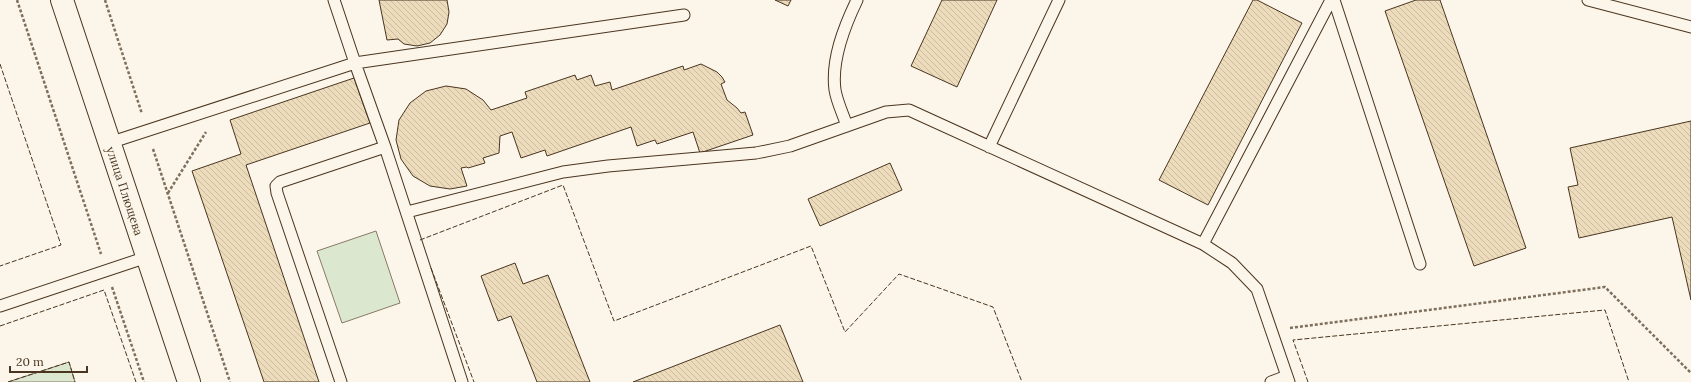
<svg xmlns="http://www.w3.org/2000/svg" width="1691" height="382" viewBox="0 0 1691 382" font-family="Lora,serif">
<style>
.green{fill:#dce7d0;stroke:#887966}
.building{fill:url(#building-back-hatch);stroke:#4a3520}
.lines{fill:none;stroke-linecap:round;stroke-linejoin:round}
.service-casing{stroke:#4a3520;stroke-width:13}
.minor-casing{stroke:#4a3520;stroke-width:24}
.path{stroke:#7f6f5c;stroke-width:2.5;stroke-dasharray:3 2;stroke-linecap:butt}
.service{stroke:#fbf6e9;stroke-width:11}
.minor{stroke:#fbf6e9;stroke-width:22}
.fence{stroke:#4a3520;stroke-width:1;stroke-dasharray:5 2;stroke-linecap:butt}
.labels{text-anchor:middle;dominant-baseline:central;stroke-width:3;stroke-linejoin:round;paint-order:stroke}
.street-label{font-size:12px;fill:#4a3520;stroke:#fbf6e9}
</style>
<defs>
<pattern id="building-back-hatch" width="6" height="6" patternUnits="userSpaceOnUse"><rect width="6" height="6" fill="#ecdcbc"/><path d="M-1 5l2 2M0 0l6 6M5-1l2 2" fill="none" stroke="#ccbda1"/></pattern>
</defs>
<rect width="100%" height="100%" fill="#fbf6e9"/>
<path class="green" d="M 376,231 L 400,303 L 342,323 L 317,251 Z
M 69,362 L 75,382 L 8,382 Z"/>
<path class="building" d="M 379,0 L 447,0 L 449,12 L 447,24 L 440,35 L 430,43 L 417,46 L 404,44 L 398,39 L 387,40 Z
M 775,0 L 791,0 L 788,6 Z
M 942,0 L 997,0 L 957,87 L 911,66 Z
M 1253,0 L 1257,0 L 1302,23 L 1208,205 L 1159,180 Z
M 1416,0 L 1440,0 L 1526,248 L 1474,266 L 1385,11 Z
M 701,64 L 717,72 L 722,77 L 725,82 L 721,84 L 727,100 L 737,108 L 741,113 L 745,112 L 753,135 L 700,153 L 693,132 L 657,144 L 655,140 L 637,146 L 631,127 L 547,156 L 545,150 L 521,158 L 512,132 L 500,136 L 499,153 L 483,158 L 485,163 L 468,168 L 467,167 L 461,168 L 467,186 L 450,189 L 430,186 L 413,176 L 401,159 L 396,140 L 399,120 L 410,103 L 426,91 L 446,86 L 466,89 L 483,100 L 491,110 L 527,98 L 525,92 L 575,75 L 577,80 L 591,75 L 595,86 L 610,82 L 612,90 L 683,66 L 684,70 Z
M 354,78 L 370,123 L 246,165 L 319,382 L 264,382 L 192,171 L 241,154 L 230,120 Z
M 1691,121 L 1691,300 L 1672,217 L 1579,238 L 1568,187 L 1578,185 L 1570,148 Z
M 890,163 L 902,190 L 820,226 L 808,199 Z
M 515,263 L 523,284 L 548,275 L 590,382 L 537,382 L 511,316 L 498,321 L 481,276 Z
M 780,325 L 803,382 L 633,382 Z"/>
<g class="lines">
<g class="service-casing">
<path id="service" d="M 1334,0 L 1420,264
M 1588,0 L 1691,27
M 847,126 C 843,114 837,102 835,90 C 831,60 844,27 857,0
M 109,143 L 355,63 L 334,0
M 385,147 L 462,382
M 989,147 L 1059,0
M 407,212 L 563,172 L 608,166 L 756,153 L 790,146 L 886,112 L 909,110 L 1203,244
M 0,306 L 147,257
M 341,382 L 277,193 L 276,186 L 280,182 L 385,147 L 355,63 L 684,15
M 1271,382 L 1287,376
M 1289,382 L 1257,289 L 1232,263 L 1203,244 L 1331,0"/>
</g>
<g class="minor-casing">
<g id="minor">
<path id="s1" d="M 62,0 L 189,382"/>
</g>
</g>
<path class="path" d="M 17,0 L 101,254
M 105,0 L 142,114
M 153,149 L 230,382
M 168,193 L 206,132
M 112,287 L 144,382
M 1290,328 L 1605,287 L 1691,373"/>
<use href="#service" class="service"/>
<use href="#minor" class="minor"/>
<path class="fence" d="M 0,64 L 61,245 L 0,266
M 420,240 L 563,185 L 614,321 L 811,246 L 845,332 L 899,274 L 993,307 L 1022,382
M 431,268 L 474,382
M 0,326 L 104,290 L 136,382
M 8,382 L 69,362 L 75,382
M 1308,382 L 1293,340 L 1605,310 L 1629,382"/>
</g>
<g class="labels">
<g class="street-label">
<text stroke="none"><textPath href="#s1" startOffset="201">улица Плющева</textPath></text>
</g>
</g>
<path d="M10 366v6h77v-6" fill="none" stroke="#4a3520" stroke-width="2"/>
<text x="16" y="366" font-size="12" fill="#4a3520" stroke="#fbf6e9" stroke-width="3" paint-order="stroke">20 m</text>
</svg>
